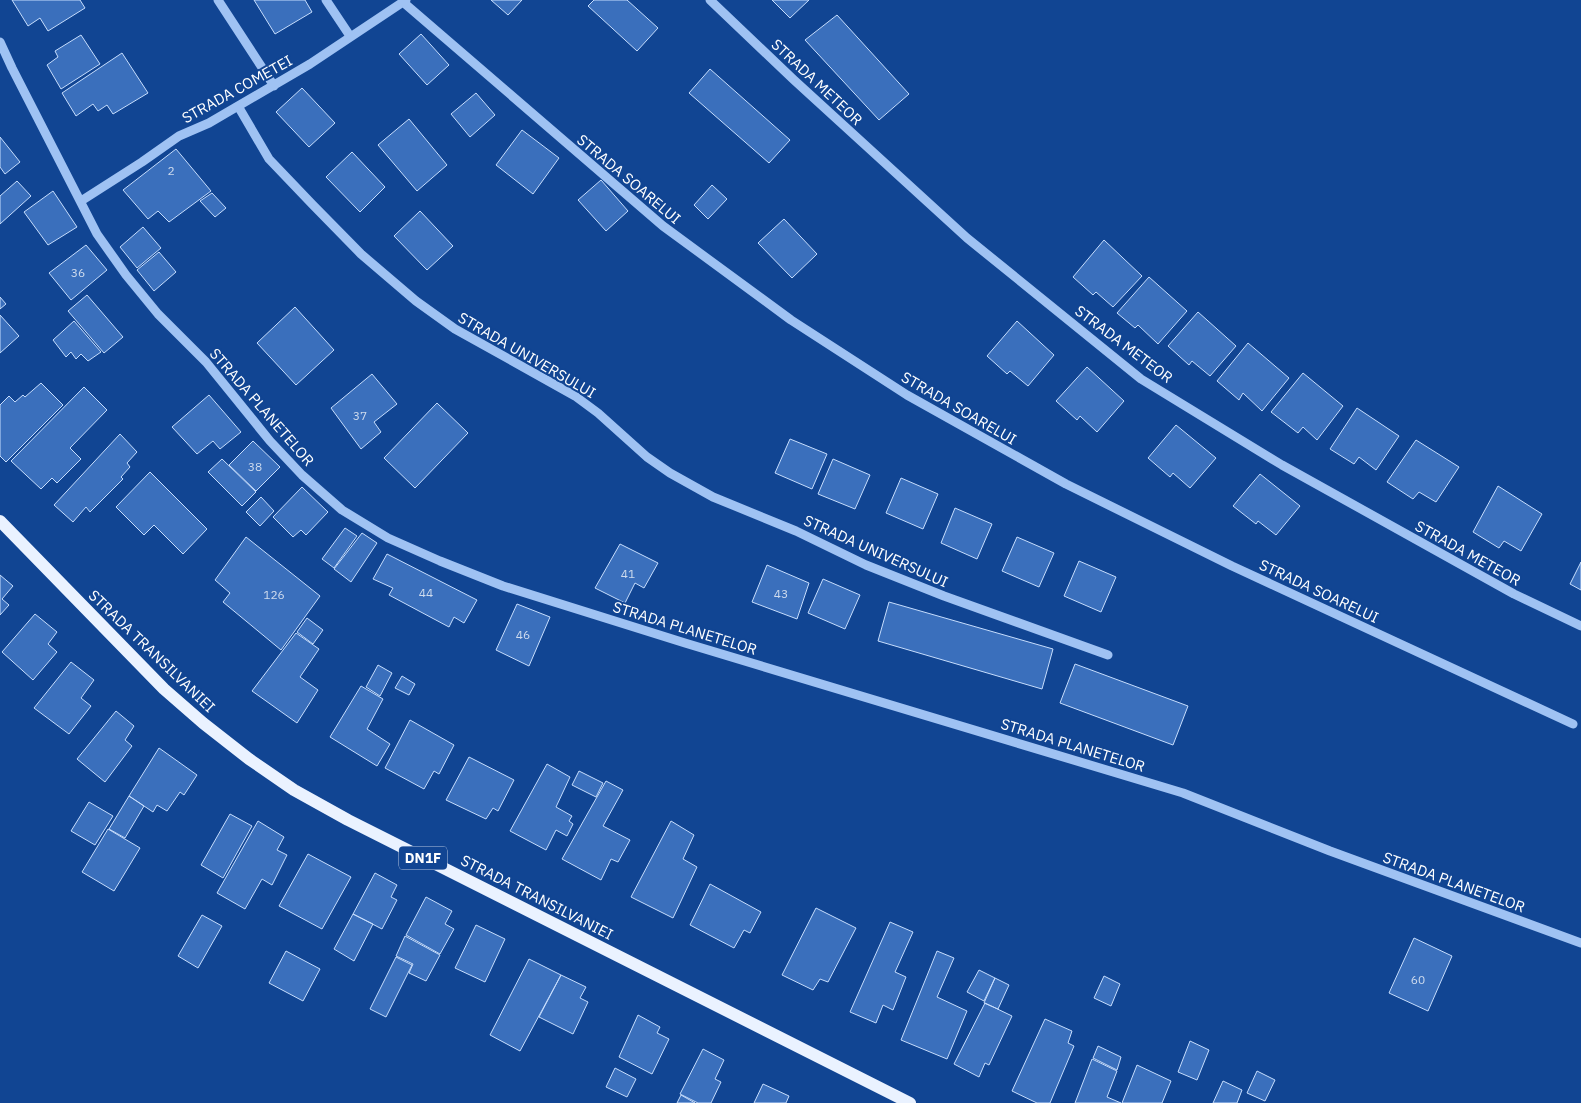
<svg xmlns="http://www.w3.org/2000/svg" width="1581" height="1103" viewBox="0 0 1581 1103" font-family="'IBM Plex Sans',sans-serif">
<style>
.building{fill:#3a6fbc;stroke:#c6ddfd}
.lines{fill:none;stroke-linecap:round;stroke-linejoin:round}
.minor{stroke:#9fc2f3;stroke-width:9}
.major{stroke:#eaf2ff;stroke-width:12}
.labels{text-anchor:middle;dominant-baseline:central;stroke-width:4;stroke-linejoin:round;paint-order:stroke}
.number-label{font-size:12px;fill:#cedbee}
.shield{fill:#114593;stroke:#b8c7df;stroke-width:1}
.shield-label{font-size:14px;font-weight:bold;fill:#fff}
.street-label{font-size:15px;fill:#fff;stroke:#114593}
</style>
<rect width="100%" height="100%" fill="#114593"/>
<path class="building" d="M 12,0 L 80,0 L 85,8 L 48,31 L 40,18 L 28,26 Z
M 254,0 L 305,0 L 312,12 L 275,34 Z
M 491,0 L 522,0 L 508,15 Z
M 594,0 L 627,0 L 658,28 L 637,51 L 588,6 Z
M 772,0 L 809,0 L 790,18 Z
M 837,15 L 909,94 L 879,120 L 805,40 Z
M 421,34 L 449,65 L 427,85 L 399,54 Z
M 81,35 L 100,64 L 61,89 L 47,65 L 58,57 L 55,51 Z
M 122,53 L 148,93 L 113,114 L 107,105 L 98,111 L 93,104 L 76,116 L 62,93 Z
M 710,69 L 790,140 L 769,163 L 689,93 Z
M 302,88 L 335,123 L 309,147 L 276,112 Z
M 476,93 L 495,115 L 470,137 L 451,114 Z
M 409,119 L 447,165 L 417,191 L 378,145 Z
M 522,130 L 559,158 L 533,194 L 496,165 Z
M 0,137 L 20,162 L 5,174 L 0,167 Z
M 176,149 L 211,191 L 169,222 L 158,211 L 148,219 L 123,190 Z
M 352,152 L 385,187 L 360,212 L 326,177 Z
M 601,180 L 628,211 L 606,231 L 578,200 Z
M 17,181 L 31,196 L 0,224 L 0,196 Z
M 712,185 L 727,199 L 708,219 L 694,205 Z
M 53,191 L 77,227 L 48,245 L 24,212 Z
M 212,193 L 226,208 L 215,217 L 200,201 Z
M 420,211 L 453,246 L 427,270 L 394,236 Z
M 784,219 L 817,254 L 792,278 L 758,243 Z
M 143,227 L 161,248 L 137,268 L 120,247 Z
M 1104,240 L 1142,276 L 1113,307 L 1096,292 L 1093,295 L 1073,277 Z
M 86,245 L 107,270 L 71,300 L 49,273 Z
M 159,252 L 176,272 L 154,291 L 137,270 Z
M 1149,277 L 1187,311 L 1158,344 L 1138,325 L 1135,328 L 1117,313 Z
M 87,295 L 123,337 L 104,353 L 68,311 Z
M 0,297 L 6,304 L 0,309 Z
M 295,307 L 334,350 L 296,385 L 257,343 Z
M 1198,312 L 1236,346 L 1210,376 L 1192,361 L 1189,365 L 1168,346 Z
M 0,315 L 19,336 L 0,353 Z
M 74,321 L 101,352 L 88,361 L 81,354 L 76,359 L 71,352 L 66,357 L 53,340 Z
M 1017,321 L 1054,355 L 1028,386 L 1010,371 L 1007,374 L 987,356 Z
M 1248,343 L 1289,378 L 1262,411 L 1243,393 L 1239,400 L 1217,381 Z
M 1087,367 L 1124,401 L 1097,432 L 1080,416 L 1077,420 L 1056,401 Z
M 1303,373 L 1343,406 L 1317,440 L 1303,427 L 1298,433 L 1271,412 Z
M 372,374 L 397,404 L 374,422 L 381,432 L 361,449 L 331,408 Z
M 41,383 L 63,405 L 6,462 L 0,456 L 0,405 L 9,396 L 15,402 L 23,395 L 25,397 Z
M 84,387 L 107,410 L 70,448 L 81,459 L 57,483 L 52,478 L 41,489 L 11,461 Z
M 209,395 L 241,432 L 220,449 L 213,441 L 197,454 L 172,427 Z
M 437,403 L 468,433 L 415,488 L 384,458 Z
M 1357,408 L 1399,436 L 1376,470 L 1359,457 L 1354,464 L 1330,449 Z
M 1176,425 L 1216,458 L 1190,488 L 1173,473 L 1170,477 L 1148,458 Z
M 120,434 L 137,452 L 127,463 L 130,467 L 121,477 L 123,479 L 90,512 L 86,507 L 73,522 L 54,505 Z
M 790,439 L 827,454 L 812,489 L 775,473 Z
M 1416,440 L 1459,467 L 1436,502 L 1419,492 L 1413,499 L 1387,482 Z
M 253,441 L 280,467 L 256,491 L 229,465 Z
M 222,459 L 256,492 L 242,506 L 208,472 Z
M 833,459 L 870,475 L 855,509 L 818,494 Z
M 150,472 L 207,529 L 183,554 L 154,525 L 144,535 L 116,507 Z
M 1260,474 L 1300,506 L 1276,535 L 1258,521 L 1256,524 L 1233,506 Z
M 901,478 L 938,494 L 923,529 L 886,513 Z
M 1498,486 L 1542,514 L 1521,551 L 1504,541 L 1499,548 L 1473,532 Z
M 302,487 L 328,512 L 306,535 L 301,530 L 293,537 L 273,517 Z
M 261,497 L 274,511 L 260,526 L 246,512 Z
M 955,508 L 992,524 L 977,559 L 941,543 Z
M 345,528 L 357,536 L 334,568 L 322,559 Z
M 362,533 L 377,543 L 351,582 L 334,569 Z
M 246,537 L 320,596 L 281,650 L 223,602 L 230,593 L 215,580 Z
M 1017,537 L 1054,553 L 1039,587 L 1002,571 Z
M 620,544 L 658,563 L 644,588 L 635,583 L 625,603 L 595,588 Z
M 387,554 L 477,600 L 464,623 L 454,617 L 449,627 L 389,595 L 393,588 L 373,579 Z
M 1079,561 L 1116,577 L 1101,612 L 1064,596 Z
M 1581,562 L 1581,590 L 1570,584 Z
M 767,565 L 809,583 L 797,619 L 752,602 Z
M 0,575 L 13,586 L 2,599 L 9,605 L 0,615 Z
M 823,579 L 860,595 L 845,629 L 808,613 Z
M 889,602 L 1053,649 L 1042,689 L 878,641 Z
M 517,604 L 550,617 L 529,666 L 496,650 Z
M 35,614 L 57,632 L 48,644 L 57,652 L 33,680 L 2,652 Z
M 307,618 L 323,630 L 313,644 L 297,632 Z
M 296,633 L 319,649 L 300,677 L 318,690 L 297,723 L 252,691 Z
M 71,662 L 94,680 L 81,698 L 91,706 L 69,734 L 34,708 Z
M 1075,664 L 1188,706 L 1173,745 L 1060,703 Z
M 378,665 L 392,673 L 380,696 L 366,687 Z
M 402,676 L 415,684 L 409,695 L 395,688 Z
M 361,686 L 383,699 L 367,729 L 390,744 L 377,766 L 330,737 Z
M 116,711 L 134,726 L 125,740 L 132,746 L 105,782 L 77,759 Z
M 410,720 L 454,745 L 439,774 L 434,771 L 424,789 L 385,768 Z
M 159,748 L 197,775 L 184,795 L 180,792 L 167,811 L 157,805 L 153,812 L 129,796 Z
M 469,757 L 514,780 L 498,811 L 493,808 L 486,819 L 446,800 Z
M 547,764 L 570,777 L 556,807 L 572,816 L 569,821 L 573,824 L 567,836 L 556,830 L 546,850 L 510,831 Z
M 579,771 L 603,783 L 596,797 L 572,785 Z
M 606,781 L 623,790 L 603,826 L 630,840 L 618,862 L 611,859 L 601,880 L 562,859 Z
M 129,796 L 144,806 L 125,838 L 109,829 Z
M 89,802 L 113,816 L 95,845 L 71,831 Z
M 230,814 L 252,826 L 223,878 L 201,865 Z
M 258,821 L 284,837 L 277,850 L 287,855 L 272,885 L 262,879 L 245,909 L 217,893 Z
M 671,821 L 694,835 L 683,859 L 697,867 L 673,918 L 631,897 Z
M 108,829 L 140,848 L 114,891 L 82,872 Z
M 308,854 L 351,877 L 322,929 L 279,906 Z
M 375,873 L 397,885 L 391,897 L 397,900 L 382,929 L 353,914 Z
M 710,884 L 761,912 L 750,933 L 744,930 L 734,948 L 690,925 Z
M 426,897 L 452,911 L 445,924 L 454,929 L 440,954 L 406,935 Z
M 816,908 L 856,928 L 828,982 L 820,979 L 813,990 L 782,975 Z
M 353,914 L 373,924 L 354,961 L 334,949 Z
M 202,915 L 222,926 L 198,968 L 178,956 Z
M 890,922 L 913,932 L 895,972 L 906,977 L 893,1010 L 883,1005 L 876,1023 L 850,1012 Z
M 476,925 L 505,939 L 485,982 L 455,968 Z
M 405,936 L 440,955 L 426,981 L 409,973 L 413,964 L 396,956 Z
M 1414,938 L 1452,956 L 1428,1011 L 1389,993 Z
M 286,951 L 320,969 L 303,1001 L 269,983 Z
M 937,951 L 954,958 L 937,997 L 967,1011 L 947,1059 L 901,1040 Z
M 396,957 L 412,965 L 386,1017 L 370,1009 Z
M 529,959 L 561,975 L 520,1051 L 490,1035 Z
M 979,970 L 995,978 L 984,1001 L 967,992 Z
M 561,975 L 586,987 L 580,998 L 588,1002 L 573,1034 L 539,1017 Z
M 1104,976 L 1120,984 L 1111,1006 L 1094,998 Z
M 995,978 L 1009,985 L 998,1009 L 984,1003 Z
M 985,1003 L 1012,1016 L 989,1065 L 985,1063 L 979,1077 L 954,1064 Z
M 638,1015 L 660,1027 L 657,1033 L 669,1039 L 652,1074 L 619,1057 Z
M 1045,1019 L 1072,1031 L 1068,1043 L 1074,1046 L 1050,1103 L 1037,1103 L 1012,1091 Z
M 1190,1041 L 1209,1050 L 1197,1080 L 1178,1072 Z
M 1098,1046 L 1121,1057 L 1117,1070 L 1093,1058 Z
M 703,1049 L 724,1060 L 715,1079 L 721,1082 L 711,1103 L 698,1103 L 680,1094 Z
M 1092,1059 L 1117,1071 L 1107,1097 L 1121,1103 L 1075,1103 Z
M 1137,1065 L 1171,1081 L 1162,1103 L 1122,1103 Z
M 615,1068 L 636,1079 L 627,1097 L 606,1087 Z
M 1257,1071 L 1275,1080 L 1265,1101 L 1247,1093 Z
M 1223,1081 L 1242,1090 L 1237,1103 L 1213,1103 Z
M 763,1084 L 789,1096 L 786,1103 L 754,1103 Z
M 681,1095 L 695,1103 L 677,1103 Z"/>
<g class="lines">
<path class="minor" d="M 218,0 L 274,86
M 326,0 L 350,36
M 710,0 L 794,80 L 967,238 L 1141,379 L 1282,465 L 1514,594 L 1581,626
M 403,2 L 663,226 L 791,320 L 907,395 L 1066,484 L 1232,566 L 1573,724
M 0,42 L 12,68 L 97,234 L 126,275 L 158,314 L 206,362 L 270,441 L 302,475 L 342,510 L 388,538 L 440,561 L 503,586 L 685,643 L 1183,793 L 1330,851 L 1581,943
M 238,106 L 269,159 L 312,204 L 361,254 L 416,301 L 455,329 L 575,396 L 598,413 L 647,457 L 670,473 L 713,497 L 796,531 L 866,565 L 944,596 L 1108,655
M 81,201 L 142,162 L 179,136 L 209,123 L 310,64 L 406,0"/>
<path class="major" d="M 0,521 L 164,689 L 203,723 L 249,759 L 294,790 L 348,820 L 910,1103"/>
</g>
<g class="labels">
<g class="number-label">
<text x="171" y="170">2</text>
<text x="78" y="272">36</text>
<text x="360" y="415">37</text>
<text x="255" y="466">38</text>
<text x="628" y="573">41</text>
<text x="426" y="592">44</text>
<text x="781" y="593">43</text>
<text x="274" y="594">126</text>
<text x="523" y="634">46</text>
<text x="1418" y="979">60</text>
</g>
<rect class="shield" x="399" y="846.5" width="48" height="23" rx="4"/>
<g class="shield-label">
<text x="423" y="858">DN1F</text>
</g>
<g class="street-label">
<text transform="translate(817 82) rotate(43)">STRADA METEOR</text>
<text transform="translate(237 89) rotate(-29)">STRADA COMETEI</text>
<text transform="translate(629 179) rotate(40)">STRADA SOARELUI</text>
<text transform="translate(1124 344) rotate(37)">STRADA METEOR</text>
<text transform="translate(527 355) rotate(30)">STRADA UNIVERSULUI</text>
<text transform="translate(262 407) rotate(49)">STRADA PLANETELOR</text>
<text transform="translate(959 408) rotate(30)">STRADA SOARELUI</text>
<text transform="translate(876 551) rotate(24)">STRADA UNIVERSULUI</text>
<text transform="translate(1468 553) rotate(29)">STRADA METEOR</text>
<text transform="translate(1319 591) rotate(25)">STRADA SOARELUI</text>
<text transform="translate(685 628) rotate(17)">STRADA PLANETELOR</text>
<text transform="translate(152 651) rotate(44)">STRADA TRANSILVANIEI</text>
<text transform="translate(1073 745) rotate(17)">STRADA PLANETELOR</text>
<text transform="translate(1454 882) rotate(20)">STRADA PLANETELOR</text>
<text transform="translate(537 897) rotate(27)">STRADA TRANSILVANIEI</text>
</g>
</g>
</svg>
